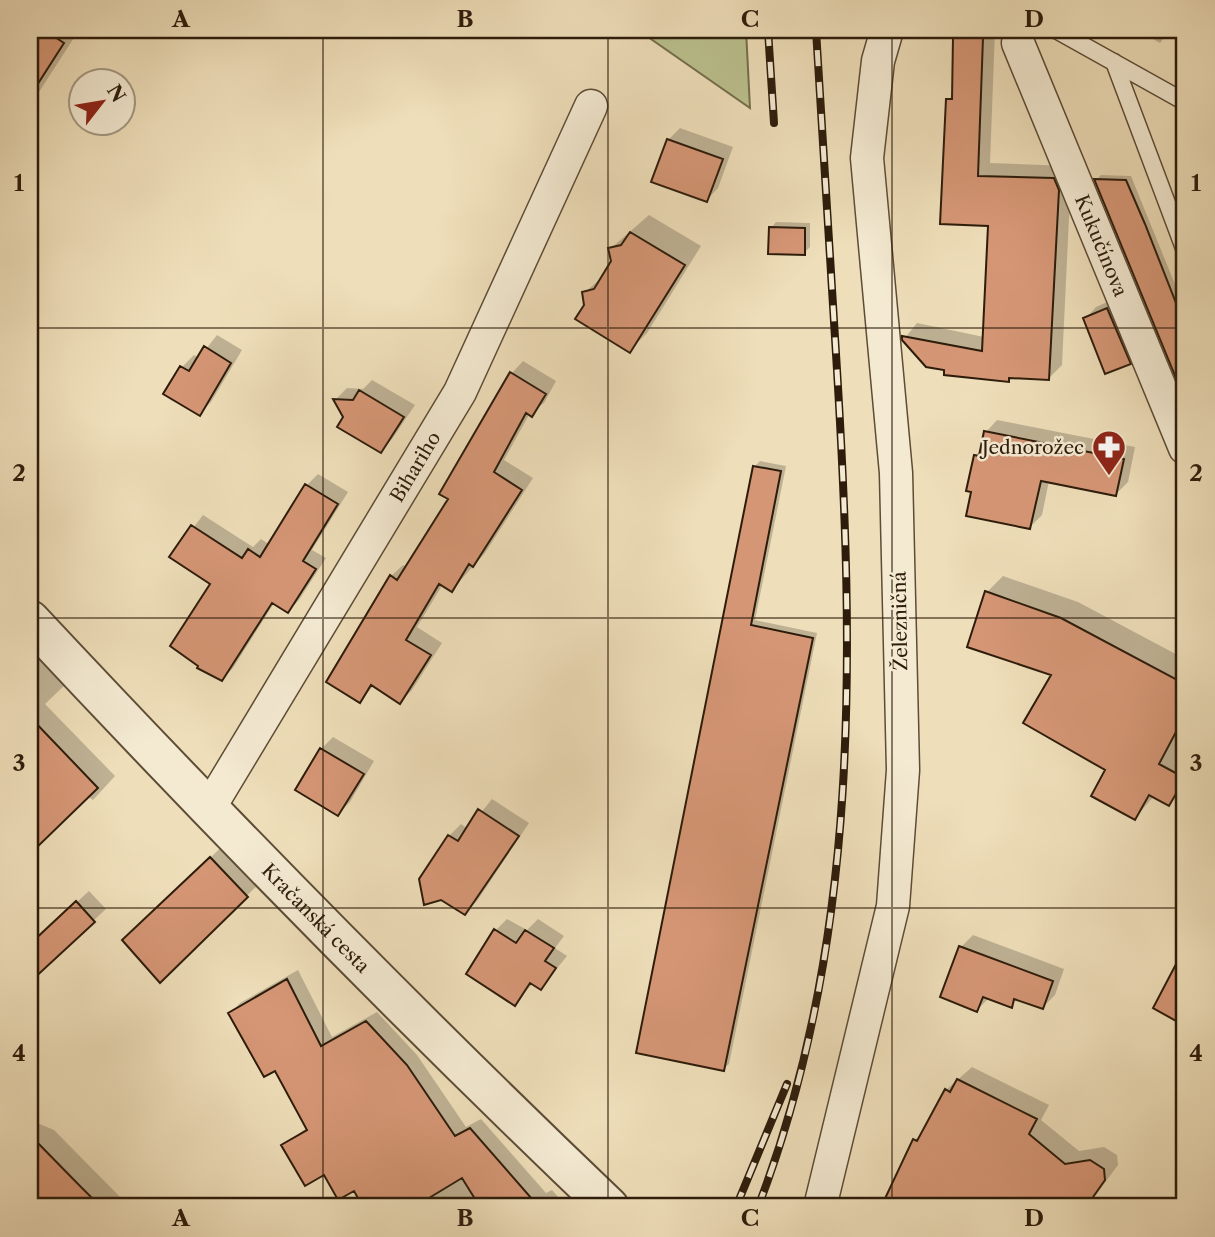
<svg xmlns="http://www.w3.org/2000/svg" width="1215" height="1237" viewBox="0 0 1215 1237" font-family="'Libre Caslon Text',serif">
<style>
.green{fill:#bac18e;stroke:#746e4c;stroke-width:2}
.shadow{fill:#0003}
.building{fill:#d59675;stroke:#2d1c0b;stroke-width:2}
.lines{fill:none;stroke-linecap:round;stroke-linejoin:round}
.service-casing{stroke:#5d4c36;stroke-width:19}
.minor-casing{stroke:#5d4c36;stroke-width:35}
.tertiary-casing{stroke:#5d4c36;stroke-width:42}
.service{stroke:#f4ead2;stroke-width:16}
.minor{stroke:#f4ead2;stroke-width:32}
.tertiary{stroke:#f4ead2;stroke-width:38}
.rail-casing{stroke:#2d1c0b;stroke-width:8}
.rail{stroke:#f4ead2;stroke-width:5;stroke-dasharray:16;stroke-linecap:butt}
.grid{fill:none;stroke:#2d1c0b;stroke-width:2;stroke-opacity:0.55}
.labels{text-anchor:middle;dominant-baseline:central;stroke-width:5;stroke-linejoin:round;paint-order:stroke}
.street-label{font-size:19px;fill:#2d1c0b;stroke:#f4ead2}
.poi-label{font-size:19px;fill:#2d1c0b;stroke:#f4ead2;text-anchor:end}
.neatline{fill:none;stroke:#2d1c0b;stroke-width:2.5}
.grid-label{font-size:23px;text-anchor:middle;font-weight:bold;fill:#2d1c0b}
</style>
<rect width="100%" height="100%" fill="#eedeb9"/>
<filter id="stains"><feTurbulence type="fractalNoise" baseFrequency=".00286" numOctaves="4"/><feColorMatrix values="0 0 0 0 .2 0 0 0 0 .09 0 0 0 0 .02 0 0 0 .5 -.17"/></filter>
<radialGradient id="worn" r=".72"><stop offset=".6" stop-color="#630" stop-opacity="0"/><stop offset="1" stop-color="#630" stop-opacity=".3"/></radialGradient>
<path class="green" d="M 638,30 L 746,30 L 750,108 Z"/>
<path class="shadow" d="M 30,30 L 79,30 L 30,106 Z
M 963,30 L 995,30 L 990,163 L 1067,166 L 1071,176 L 1062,365 L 1049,378 L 1012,376 L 1008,380 L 946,369 L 904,339 L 917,323 L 984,337 L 990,225 L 948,100 L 954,94 L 955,37 Z
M 1137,30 L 1170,30 L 1160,43 Z
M 680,128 L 733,147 L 718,188 L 707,200 L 668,140 Z
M 1101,175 L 1131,176 L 1185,309 L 1185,371 L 1177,375 L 1096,180 Z
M 649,215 L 701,246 L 647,333 L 629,351 L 586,305 L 584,293 L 606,274 L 613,262 L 610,249 Z
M 776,222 L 810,223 L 810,247 L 804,253 L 771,228 Z
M 1119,297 L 1141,351 L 1130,363 L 1085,319 L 1096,307 Z
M 217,335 L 242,350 L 211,402 L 199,414 L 182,367 L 194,355 L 199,358 Z
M 523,361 L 556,381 L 544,403 L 530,413 L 504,460 L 533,478 L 485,553 L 452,590 L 443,584 L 417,627 L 442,643 L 412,690 L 400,702 L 374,685 L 360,701 L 391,576 L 403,565 L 407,567 L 451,499 L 442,493 L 512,373 Z
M 372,380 L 415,405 L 392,439 L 381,451 L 345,417 L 335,400 L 347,388 L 363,389 Z
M 997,420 L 1135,447 L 1128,482 L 1116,494 L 1049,481 L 1042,515 L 1030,527 L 973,491 L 975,456 L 982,449 L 986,432 Z
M 760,461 L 786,466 L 755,620 L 817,633 L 729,1064 L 723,1069 L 755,466 Z
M 318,474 L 348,492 L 312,550 L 326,558 L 299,600 L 288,611 L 274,603 L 233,668 L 222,679 L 212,583 L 172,556 L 203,515 L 253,547 L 261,539 L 270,545 L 307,485 Z
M 1003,576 L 1078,602 L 1185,659 L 1185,787 L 1169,804 L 1154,796 L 1135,818 L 1053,674 L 987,592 Z
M 32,647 L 67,683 L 45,704 L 115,776 L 93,800 L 87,796 L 30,852 L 30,766 L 36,760 L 30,756 Z
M 333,737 L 374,761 L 350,802 L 338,814 L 297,790 L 321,749 Z
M 492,799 L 529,823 L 477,901 L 465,913 L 449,836 L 461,824 L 468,829 Z
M 229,840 L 265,878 L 160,980 L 142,922 Z
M 89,891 L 106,909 L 35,975 L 30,970 L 30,945 Z
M 507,919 L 527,930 L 538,919 L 564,936 L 555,948 L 567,956 L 541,988 L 533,983 L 515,1003 L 495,931 Z
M 973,935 L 1064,969 L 1055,995 L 1043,1007 L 1018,998 L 1011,1006 L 989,998 L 977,1010 L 942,996 L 961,947 Z
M 298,970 L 332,1037 L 377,1012 L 417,1055 L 466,1127 L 481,1119 L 546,1193 L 552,1190 L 567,1207 L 392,1207 L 389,1204 L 382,1207 L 379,1203 L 365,1207 L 355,1188 L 283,1145 L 308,1127 L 275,1069 L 230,1014 L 240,1003 Z
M 972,1067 L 1049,1105 L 1041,1120 L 1079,1151 L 1104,1147 L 1117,1155 L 1118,1165 L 1087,1207 L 1050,1207 L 1023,1189 L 1014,1207 L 884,1207 L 915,1140 L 925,1131 L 946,1090 Z
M 30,1120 L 54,1130 L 126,1203 L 124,1207 L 30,1207 Z"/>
<path class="building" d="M 30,30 L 44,30 L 64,43 L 30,96 Z
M 953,37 L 983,38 L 978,176 L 1054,178 L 1059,190 L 1049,380 L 1009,378 L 1009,382 L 944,375 L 944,370 L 926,367 L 902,340 L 902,336 L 982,351 L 988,226 L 940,224 L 946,99 L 952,99 Z
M 667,139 L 723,159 L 707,202 L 651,182 Z
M 1094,179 L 1126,180 L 1145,224 L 1185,326 L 1185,400 Z
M 769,227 L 805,228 L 805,255 L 768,254 Z
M 630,232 L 685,265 L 630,353 L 575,319 L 584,305 L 582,292 L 594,289 L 611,261 L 608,248 L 621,245 Z
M 1107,308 L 1131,364 L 1105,374 L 1083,318 Z
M 204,346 L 231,363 L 200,416 L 163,394 L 180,366 L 189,371 Z
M 510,372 L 546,394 L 532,417 L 526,413 L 494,472 L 522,490 L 473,567 L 469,564 L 452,592 L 439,584 L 406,640 L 431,655 L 400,704 L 371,685 L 360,703 L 326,682 L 390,575 L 397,580 L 448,499 L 439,494 Z
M 359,390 L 404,417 L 381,453 L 337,427 L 343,417 L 333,399 L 353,400 Z
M 984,431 L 1124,459 L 1116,496 L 1041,481 L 1030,529 L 966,516 L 971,492 L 966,491 L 974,455 L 979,456 Z
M 753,466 L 781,471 L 751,625 L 813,638 L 724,1071 L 636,1053 Z
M 305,484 L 338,504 L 303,561 L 316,569 L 288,613 L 272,603 L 222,681 L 197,668 L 198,666 L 170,646 L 210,584 L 169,557 L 191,525 L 242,558 L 248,549 L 260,557 Z
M 985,591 L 1061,618 L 1185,684 L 1185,715 L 1159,764 L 1185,778 L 1169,806 L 1149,795 L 1135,820 L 1091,796 L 1105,770 L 1023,723 L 1051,675 L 967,647 Z
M 30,717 L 98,788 L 30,854 Z
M 320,748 L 364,774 L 338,816 L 295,790 Z
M 478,809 L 519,836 L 465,915 L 441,900 L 424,905 L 419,879 L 448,835 L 458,841 Z
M 210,857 L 248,897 L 160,983 L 122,940 Z
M 76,901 L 95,922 L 30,982 L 30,944 Z
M 494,929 L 516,943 L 525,930 L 554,948 L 545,961 L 556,968 L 541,990 L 530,983 L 515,1006 L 466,974 Z
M 959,946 L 1053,981 L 1043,1009 L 1014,999 L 1012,1008 L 983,997 L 977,1012 L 940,997 Z
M 1185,947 L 1185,1026 L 1153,1008 Z
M 287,979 L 321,1046 L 366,1021 L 407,1065 L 455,1136 L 470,1128 L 539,1207 L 480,1207 L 462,1178 L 414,1207 L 363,1207 L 354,1191 L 338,1200 L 324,1175 L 305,1186 L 281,1145 L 307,1130 L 275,1071 L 264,1077 L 228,1013 Z
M 957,1079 L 1037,1119 L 1029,1134 L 1065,1164 L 1090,1160 L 1104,1169 L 1105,1180 L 1086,1207 L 881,1207 L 913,1139 L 917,1141 L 945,1089 L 950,1092 Z
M 30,1135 L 80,1186 L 101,1207 L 30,1207 Z"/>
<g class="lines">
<g class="service-casing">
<path id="service" d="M 1056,30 L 1185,102
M 1114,62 L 1185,251"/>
</g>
<g class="minor-casing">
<g id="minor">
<path id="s1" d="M 1018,43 L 1185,448"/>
<path id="s2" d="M 208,810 L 460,392 L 591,106"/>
<path d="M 820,1207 L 893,906 L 903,770 L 896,473 L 867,158 L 878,61 L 887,30"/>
</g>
</g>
<g class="tertiary-casing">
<g id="tertiary">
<path id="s3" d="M 30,620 C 218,821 410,1017 609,1207"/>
</g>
</g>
<use href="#service" class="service"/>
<use href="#minor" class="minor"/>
<use href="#tertiary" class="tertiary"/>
<g class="rail-casing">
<path id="rail" d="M 768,30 L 774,123
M 736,1207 L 787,1084
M 758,1207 C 861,940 854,650 837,370 C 830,256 823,143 816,30"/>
</g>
<use href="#rail" class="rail"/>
</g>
<path class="grid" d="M 323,30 L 323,1207M 608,30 L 608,1207M 892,30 L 892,1207M 30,328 L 1185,328M 30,618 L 1185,618M 30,908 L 1185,908"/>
<defs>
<g id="pharmacy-pin" transform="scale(1.75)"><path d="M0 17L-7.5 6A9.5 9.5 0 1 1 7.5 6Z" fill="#8f2418" stroke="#f4ead2"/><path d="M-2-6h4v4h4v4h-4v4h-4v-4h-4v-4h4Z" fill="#fff"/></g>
</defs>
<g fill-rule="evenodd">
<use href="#pharmacy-pin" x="1109" y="447"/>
</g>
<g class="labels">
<g class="street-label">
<text stroke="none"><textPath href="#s1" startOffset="219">Kukučínova</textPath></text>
<text stroke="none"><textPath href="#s2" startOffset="401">Bihariho</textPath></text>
<text transform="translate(900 621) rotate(-91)">Železničná</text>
<text stroke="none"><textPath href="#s3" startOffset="413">Kračanská cesta</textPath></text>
</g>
<g class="poi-label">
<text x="1084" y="447">Jednorožec</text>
</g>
</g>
<rect width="1215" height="1237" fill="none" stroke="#eedeb9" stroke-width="77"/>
<g transform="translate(102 102) rotate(59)"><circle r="33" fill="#f4ead2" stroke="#a49882" stroke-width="2"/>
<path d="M0-5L12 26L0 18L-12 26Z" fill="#8f2418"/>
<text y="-10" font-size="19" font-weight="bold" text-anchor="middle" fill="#2d1c0b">N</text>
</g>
<rect x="38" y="38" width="1138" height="1160" class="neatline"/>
<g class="grid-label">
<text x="181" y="27">A</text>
<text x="465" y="27">B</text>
<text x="750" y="27">C</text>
<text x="1034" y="27">D</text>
<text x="19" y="191">1</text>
<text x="1196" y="191">1</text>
<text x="19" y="481">2</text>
<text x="1196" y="481">2</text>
<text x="19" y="771">3</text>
<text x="1196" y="771">3</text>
<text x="19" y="1061">4</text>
<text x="1196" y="1061">4</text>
<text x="181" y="1226">A</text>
<text x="465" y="1226">B</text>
<text x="750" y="1226">C</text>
<text x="1034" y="1226">D</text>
</g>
<rect width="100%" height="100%" filter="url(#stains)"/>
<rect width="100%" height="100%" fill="url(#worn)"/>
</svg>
